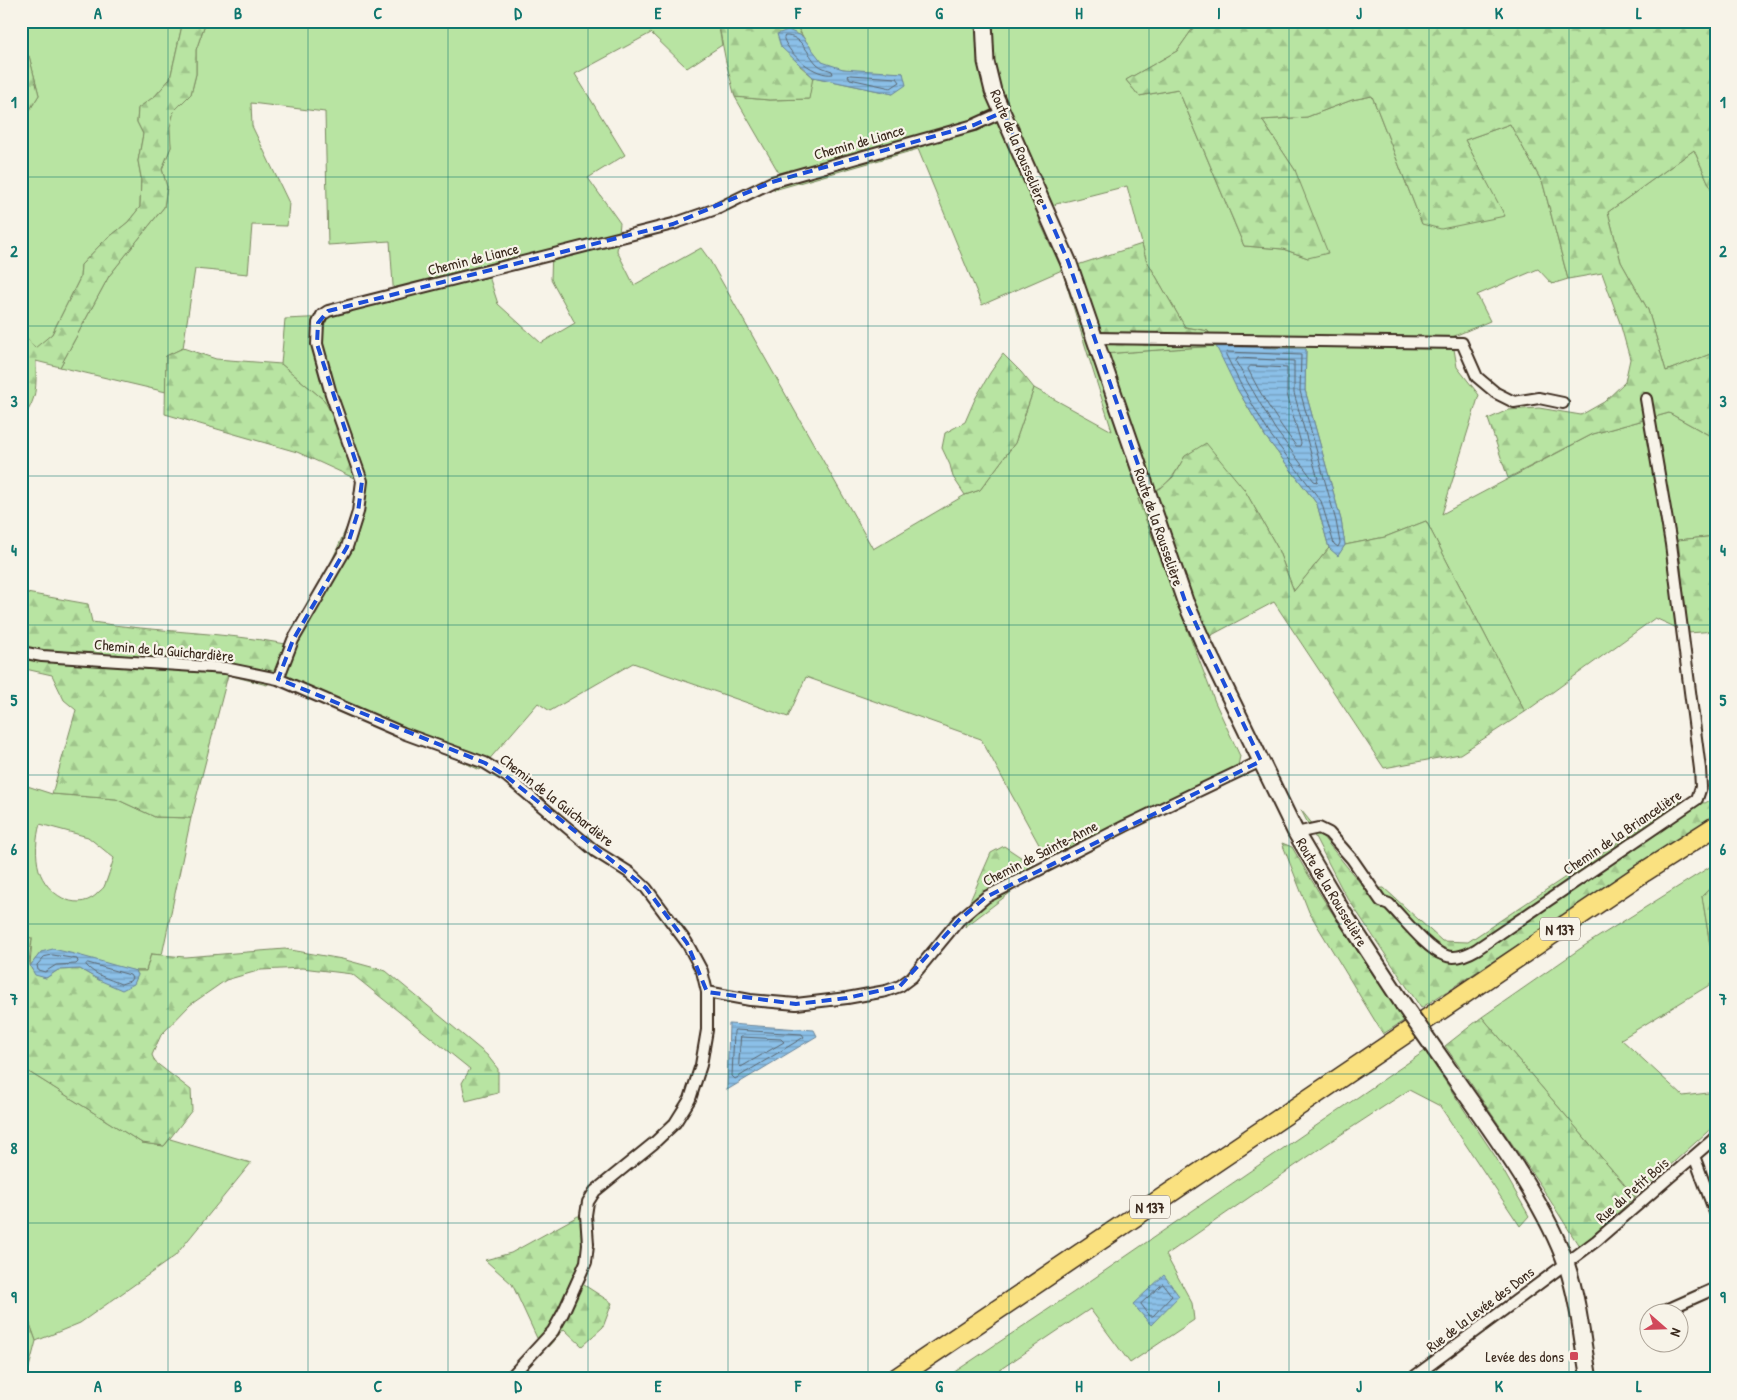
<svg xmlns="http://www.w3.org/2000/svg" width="1737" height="1400" viewBox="0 0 1737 1400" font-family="'Patrick Hand',sans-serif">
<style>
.green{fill:#b8e4a2;stroke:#7a8760;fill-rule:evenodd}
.forest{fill:url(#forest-firs);stroke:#7a8760}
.water{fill:url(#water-rules);stroke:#6b8497}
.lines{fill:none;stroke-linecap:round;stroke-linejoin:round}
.shore{stroke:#5b666f;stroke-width:1}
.street-casing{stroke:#3b2a1e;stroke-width:14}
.secondary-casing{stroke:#3b2a1e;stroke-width:19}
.highway-casing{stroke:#3b2a1e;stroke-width:22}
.street{stroke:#f7f3e8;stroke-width:10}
.secondary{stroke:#f7f3e8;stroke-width:15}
.highway{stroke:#fae180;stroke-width:19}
.secondary-bridge-casing{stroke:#3b2a1e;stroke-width:19;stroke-linecap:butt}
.secondary-bridge{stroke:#f7f3e8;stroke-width:15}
.marked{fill:none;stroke:#1d4ed8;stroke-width:4;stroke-dasharray:10 6;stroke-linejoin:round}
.grid{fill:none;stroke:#0f766e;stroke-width:1;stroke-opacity:0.55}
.poi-dot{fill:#d1495b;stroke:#f7f3e8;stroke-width:2}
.labels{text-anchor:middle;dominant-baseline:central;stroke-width:4.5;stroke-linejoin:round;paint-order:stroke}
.shield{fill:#f7f3e8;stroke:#73665b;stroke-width:1}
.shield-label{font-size:14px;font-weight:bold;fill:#3b2a1e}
.street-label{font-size:15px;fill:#3b2a1e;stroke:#f7f3e8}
.poi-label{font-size:15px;fill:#3b2a1e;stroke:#f7f3e8;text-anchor:end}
.neatline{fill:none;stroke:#0f766e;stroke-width:2}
.grid-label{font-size:16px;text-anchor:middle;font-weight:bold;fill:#0f766e}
</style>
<defs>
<pattern id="forest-firs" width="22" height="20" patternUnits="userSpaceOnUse" patternTransform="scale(1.25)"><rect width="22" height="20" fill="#b8e4a2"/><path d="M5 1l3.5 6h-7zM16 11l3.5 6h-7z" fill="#9fc48b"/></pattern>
<pattern id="water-rules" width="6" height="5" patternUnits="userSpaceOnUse" patternTransform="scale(1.25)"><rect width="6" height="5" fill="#8bc0e8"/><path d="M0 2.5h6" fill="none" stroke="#739cbb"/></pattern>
</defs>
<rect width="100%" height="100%" fill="#f7f3e8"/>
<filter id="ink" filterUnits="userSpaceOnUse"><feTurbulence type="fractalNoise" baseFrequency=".02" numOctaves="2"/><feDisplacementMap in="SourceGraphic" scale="10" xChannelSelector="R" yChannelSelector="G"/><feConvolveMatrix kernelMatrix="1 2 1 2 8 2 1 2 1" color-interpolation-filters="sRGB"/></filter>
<g filter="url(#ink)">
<path class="green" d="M 21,21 L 183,21 L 170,79 L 155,96 L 138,109 L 137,122 L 143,134 L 138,161 L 141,177 L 140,207 L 128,222 L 102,243 L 81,265 L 80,278 L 52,334 L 35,349 L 21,331 L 21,181 L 28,169 L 21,152 L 21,124 L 39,95 L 29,56 L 21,50 Z
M 206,21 L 718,21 L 722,45 L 687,68 L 651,33 L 575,74 L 625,155 L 588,178 L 620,223 L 617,251 L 634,285 L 701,248 L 709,259 L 873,549 L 965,495 L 980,490 L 1015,443 L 1034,388 L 1112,431 L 1088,355 L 1215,346 L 1208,331 L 1185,327 L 1146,259 L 1127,186 L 1056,204 L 1039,220 L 1062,270 L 982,305 L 918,149 L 774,190 L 779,173 L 735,97 L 769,100 L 808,99 L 813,77 L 893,94 L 903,73 C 884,72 835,73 821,61 C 811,52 801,33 794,21 L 1035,21 L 1050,24 L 1050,21 L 1202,21 L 1196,24 L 1177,51 L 1126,80 L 1139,96 L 1178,89 L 1244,246 L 1283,249 L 1308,258 L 1295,170 L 1262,120 L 1307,117 L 1352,100 L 1372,96 L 1422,224 L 1486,180 L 1465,140 L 1510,124 L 1543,184 L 1568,279 L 1552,284 L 1538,269 L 1477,295 L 1490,321 L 1452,337 L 1457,367 L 1479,395 L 1442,514 L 1593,434 L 1669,413 L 1716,439 L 1716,536 L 1678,540 L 1688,633 L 1655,618 L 1525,712 L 1426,521 L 1385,537 L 1345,545 L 1341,520 L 1305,390 L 1306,349 L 1236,387 L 1265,436 L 1317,504 L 1329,548 L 1294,591 L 1277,547 L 1244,489 L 1185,456 C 1170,483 1167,486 1138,499 L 1215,702 L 1240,756 L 1236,776 L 1053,870 L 981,739 L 806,677 L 788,717 L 633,663 L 550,711 L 538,703 L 480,770 L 439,751 L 350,717 L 272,681 L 286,644 L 329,567 L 353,513 L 356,479 L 324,400 L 281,364 L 285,319 L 328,317 L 394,300 L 390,241 L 328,245 L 325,112 L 251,103 L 252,126 L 289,203 L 287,226 L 252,225 L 248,274 L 195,269 L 183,348 L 166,356 L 166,392 L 60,367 L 109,276 L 164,207 L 167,187 L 162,169 L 171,147 L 169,127 L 174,111 L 191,94 L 196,74 L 196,50 ZM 552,251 L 551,279 L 575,323 L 541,343 L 498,304 L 486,267 Z
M 1694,150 L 1716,200 L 1716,352 L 1666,371 L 1648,310 L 1621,262 L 1608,212 Z
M 21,784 L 52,794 L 116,799 L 155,817 L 191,818 L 162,955 L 151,954 L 146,971 L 136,971 L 41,952 L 30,966 L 32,939 L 21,936 ZM 40,824 L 88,837 L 114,858 C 111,867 108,878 104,887 C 102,890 98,892 96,895 C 75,913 46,893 39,870 C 35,856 36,837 40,824 Z
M 1716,863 L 1716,883 L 1702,896 L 1716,981 L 1621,1039 L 1683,1096 L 1716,1092 L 1716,1124 L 1635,1197 L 1482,1017 L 1587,944 Z
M 1425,1051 L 1495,1156 L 1529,1216 L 1520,1226 L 1440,1106 L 1409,1090 L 1325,1145 L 1166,1255 L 1192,1303 L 1194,1320 L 1130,1363 L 1090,1309 L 986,1379 L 944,1379 L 1077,1290 Z
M 21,1067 L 142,1143 L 164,1146 L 170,1139 L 251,1163 L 175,1256 L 80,1323 L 36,1341 L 21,1299 Z"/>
<path class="forest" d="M 183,21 L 206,21 L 196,50 L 196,74 L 191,94 L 174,111 L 170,127 L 171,147 L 162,169 L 167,187 L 164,207 L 109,276 L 60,367 L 36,361 C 36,388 38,398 21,421 L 21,331 L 35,348 L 52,334 L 80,278 L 81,265 L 102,243 L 128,222 L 140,207 L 141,177 L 138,161 L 143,134 L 137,122 L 138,108 L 155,96 L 170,79 Z
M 718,21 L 794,21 L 802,36 L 796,34 L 800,66 L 813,77 L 809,99 L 769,100 L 735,97 L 726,62 Z
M 1202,21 L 1716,21 L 1716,200 L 1694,150 L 1608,212 L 1621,262 L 1648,310 L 1666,371 L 1716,352 L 1716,439 L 1669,413 L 1593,434 L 1508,478 L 1488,419 L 1508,410 L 1539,408 L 1581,415 L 1604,402 L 1625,382 L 1630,359 L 1620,323 L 1602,273 L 1568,279 L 1543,184 L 1510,124 L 1465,140 L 1505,216 L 1441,229 L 1422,224 L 1372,96 L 1352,100 L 1307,117 L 1262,120 L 1295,170 L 1328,253 L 1308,258 L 1283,249 L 1244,246 L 1178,89 L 1139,96 L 1126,80 L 1177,51 L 1196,24 Z
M 21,50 L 29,56 L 39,95 L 21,124 Z
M 1142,244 L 1146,259 L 1185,327 L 1208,331 L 1216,346 L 1088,355 L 1062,270 Z
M 183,348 L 216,359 L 281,364 L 324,400 L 335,420 L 356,479 L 297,452 L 165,414 L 166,356 Z
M 1003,354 L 1021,372 L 1034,388 L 1015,443 L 980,490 L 965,495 L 953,477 L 950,465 L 942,448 L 945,433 L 965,422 L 975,399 L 990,373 Z
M 1206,443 L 1244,489 L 1277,547 L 1294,591 L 1329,548 L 1338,555 L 1345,545 L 1385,537 L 1426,521 L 1525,712 L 1460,754 L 1384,768 L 1274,602 L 1193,645 L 1138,499 L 1161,488 L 1173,477 L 1185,456 Z
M 1716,536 L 1716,631 L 1688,633 L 1678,540 Z
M 21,592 L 88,604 L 92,622 C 156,632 222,632 286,644 L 272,681 L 267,685 L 228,675 L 191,818 L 155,817 L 116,799 L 52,794 L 76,710 L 64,700 L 52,675 L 21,668 Z
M 1716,797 L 1716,816 L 1421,1008 L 1343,891 L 1301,810 L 1365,889 L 1384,888 L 1442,941 L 1468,942 L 1681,800 L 1705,803 Z
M 1282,843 L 1292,847 C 1326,907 1366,964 1405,1020 L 1383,1034 L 1309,912 Z
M 1004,846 L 1034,866 L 1047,859 L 1053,870 L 1019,886 L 965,927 L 970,901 L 991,853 Z
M 1716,883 L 1716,943 L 1710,945 L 1702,896 Z
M 21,936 L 32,938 C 30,959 23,971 46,978 L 58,970 L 80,969 L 99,980 L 138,975 L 136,971 L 146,971 L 151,954 L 185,957 L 285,949 L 342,959 L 386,971 L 487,1055 L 498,1069 L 498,1093 L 466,1101 L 462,1083 L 470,1069 L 352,974 L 302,968 L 261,970 L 226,980 L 190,1005 L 161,1035 L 152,1055 L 155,1062 L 191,1090 L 192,1110 L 164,1146 L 142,1143 L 21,1067 L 21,1048 L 23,1047 L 23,1031 L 21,1026 Z
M 1482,1017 L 1635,1197 L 1591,1237 L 1579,1246 L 1541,1186 L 1445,1046 Z
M 578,1216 L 583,1216 L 589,1256 L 581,1283 L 612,1303 L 603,1327 L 582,1346 L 564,1329 L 548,1347 L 537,1338 L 512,1284 L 485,1260 L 511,1253 Z
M 21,1299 L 36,1341 L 26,1379 L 21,1379 Z"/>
<path class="water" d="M 788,30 L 802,36 L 822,62 L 843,69 L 903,73 L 906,85 L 893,94 L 813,77 L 781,47 L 777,34 Z
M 1216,346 L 1306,349 L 1305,390 L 1341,520 L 1345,545 L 1338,556 L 1329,548 L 1317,504 L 1265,436 L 1236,387 Z
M 53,949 C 82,955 108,964 136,971 L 138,975 L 134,984 L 122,990 L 99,980 L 80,969 L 58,970 L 46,978 L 35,975 L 30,966 L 41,952 Z
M 729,1024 L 814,1030 L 817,1036 L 727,1090 Z
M 1164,1275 L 1179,1296 L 1151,1325 L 1133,1304 Z"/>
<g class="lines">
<path class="shore" d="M 785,36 C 802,35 807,54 817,64 C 821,68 827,69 832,71 L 833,74 C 816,77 789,55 784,39 Z
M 851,75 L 897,78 L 900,82 L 891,88 L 850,79 L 848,76 Z
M 1228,352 L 1301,355 L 1300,391 L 1336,521 L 1340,543 L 1338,547 L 1334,544 L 1321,501 L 1269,433 L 1241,385 L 1226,355 Z
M 1238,358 L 1294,361 L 1294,393 L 1318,479 L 1317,482 L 1314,481 L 1275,429 L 1236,362 Z
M 1251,366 L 1287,368 L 1287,394 L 1301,443 L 1300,446 L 1296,446 C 1278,422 1261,396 1248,369 Z
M 53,955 L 77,959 L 78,962 L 76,964 L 56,965 L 45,972 L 38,970 L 37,965 L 44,957 Z
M 88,963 L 130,975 L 132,978 L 130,981 L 121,984 C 109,979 94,975 86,965 Z
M 735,1030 L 802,1034 L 804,1037 L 735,1079 L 732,1076 L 734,1032 Z
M 741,1037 L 781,1039 L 784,1042 L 741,1067 L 739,1065 Z
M 1163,1284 L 1172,1296 L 1153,1316 L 1150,1316 L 1141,1304 Z"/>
<g class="street-casing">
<path id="street" d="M 1094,338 L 1462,343 L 1477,377 L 1496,393 L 1514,402 L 1539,398 L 1563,403
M 21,652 L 42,656 L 225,668 L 278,679 L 403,733 L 485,763 L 506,776 L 595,851 L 630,873 L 646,888 L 687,943 L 702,971 L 707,992 L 707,1030 L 701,1065 L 690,1099 L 675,1123 L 654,1143 L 595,1191 L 588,1202 L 586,1215 L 588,1244 L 586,1262 L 563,1313 L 553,1331 L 509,1379
M 278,679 L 293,640 L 347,547 L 358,512 L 362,481 L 331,394 L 317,344 L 318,323 L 322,315 L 328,311 L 673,224 L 719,208 L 772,182 L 974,125 L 1003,112
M 1296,833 L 1319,828 L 1329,833 L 1352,859 L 1381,901 L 1389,904 C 1403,918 1427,949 1444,955 C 1455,960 1467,955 1477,949 L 1697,799 L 1701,787 L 1700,769 L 1671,544 L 1646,399
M 707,992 L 750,1000 L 796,1004 L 847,998 L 886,991 L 900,986 L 912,977 L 959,920 L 986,897 L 1125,826 L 1261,761
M 1694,1156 L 1716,1215
M 1662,1312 L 1716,1288
M 1411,1379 L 1596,1241 L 1716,1137"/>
</g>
<g class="secondary-casing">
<path id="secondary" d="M 984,21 L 986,62 L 993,91 L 1068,261 L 1185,601 L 1203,642 L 1296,833 L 1344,914 L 1403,1004
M 1445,1064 C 1487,1126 1542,1195 1567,1266 C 1579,1302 1582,1341 1589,1379"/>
</g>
<g class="highway-casing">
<path id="highway" d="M 895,1379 L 1644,872 L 1716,826"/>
</g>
<use href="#street" class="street"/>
<use href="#secondary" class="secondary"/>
<use href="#highway" class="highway"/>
<g class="secondary-bridge-casing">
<path id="secondary-bridge" d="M 1403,1004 L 1445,1064"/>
</g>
<use href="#secondary-bridge" class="secondary-bridge"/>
</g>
</g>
<path class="marked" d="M 1003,112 L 1068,261 L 1185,601 L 1261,761 L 986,897 L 959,920 L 900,986 L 847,998 L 796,1004 L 707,992 L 687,943 L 646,888 L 506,776 L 485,763 L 278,679 L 293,640 L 347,547 L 358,512 L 362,481 L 317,344 L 318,323 L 328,311 L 673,224 L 772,182 L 974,125 Z"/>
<path class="grid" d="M 168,21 L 168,1379M 308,21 L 308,1379M 448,21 L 448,1379M 588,21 L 588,1379M 728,21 L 728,1379M 868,21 L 868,1379M 1009,21 L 1009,1379M 1149,21 L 1149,1379M 1289,21 L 1289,1379M 1429,21 L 1429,1379M 1569,21 L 1569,1379M 21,177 L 1716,177M 21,326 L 1716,326M 21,476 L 1716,476M 21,625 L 1716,625M 21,775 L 1716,775M 21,924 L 1716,924M 21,1074 L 1716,1074M 21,1223 L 1716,1223"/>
<rect class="poi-dot" x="1569" y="1351" width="10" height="10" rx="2.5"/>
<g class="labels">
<g class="shield">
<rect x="1540" y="917.5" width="40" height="23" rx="4"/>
<rect x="1130" y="1195.5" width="40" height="23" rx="4"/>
</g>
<g class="shield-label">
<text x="1560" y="929">N 137</text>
<text x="1150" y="1207">N 137</text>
</g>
<g class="street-label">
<text transform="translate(859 142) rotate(-16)">Chemin de Liance</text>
<text transform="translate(1019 147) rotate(67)">Route de la Rousselière</text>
<text transform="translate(473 259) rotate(-14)">Chemin de Liance</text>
<text transform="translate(1159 527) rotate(71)">Route de la Rousselière</text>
<text transform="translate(164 650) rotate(5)">Chemin de la Guichardière</text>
<text transform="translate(557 800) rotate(38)">Chemin de la Guichardière</text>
<text transform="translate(1622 832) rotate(-34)">Chemin de la Briancelière</text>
<text transform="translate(1040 853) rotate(-27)">Chemin de Sainte-Anne</text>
<text transform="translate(1332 892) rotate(59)">Route de la Rousselière</text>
<text transform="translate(1632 1190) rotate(-41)">Rue du Petit Bois</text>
<text transform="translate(1480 1309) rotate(-37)">Rue de la Levée des Dons</text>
</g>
<g class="poi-label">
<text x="1564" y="1356">Levée des dons</text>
</g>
</g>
<rect width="1737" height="1400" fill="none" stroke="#f7f3e8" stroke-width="55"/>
<g transform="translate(1664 1328) rotate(110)"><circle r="24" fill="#f7f3e8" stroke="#aca397"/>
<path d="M0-4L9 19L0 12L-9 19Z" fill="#d1495b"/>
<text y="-8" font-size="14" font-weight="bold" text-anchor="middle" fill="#3b2a1e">N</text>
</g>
<rect x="28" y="28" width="1682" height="1344" class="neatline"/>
<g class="grid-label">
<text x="98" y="19">A</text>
<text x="238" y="19">B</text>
<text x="378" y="19">C</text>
<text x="518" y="19">D</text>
<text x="658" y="19">E</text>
<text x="798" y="19">F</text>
<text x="939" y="19">G</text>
<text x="1079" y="19">H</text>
<text x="1219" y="19">I</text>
<text x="1359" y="19">J</text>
<text x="1499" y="19">K</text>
<text x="1639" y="19">L</text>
<text x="14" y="108">1</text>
<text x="1723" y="108">1</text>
<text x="14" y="257">2</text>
<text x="1723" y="257">2</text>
<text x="14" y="407">3</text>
<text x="1723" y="407">3</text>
<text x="14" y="556">4</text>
<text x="1723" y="556">4</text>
<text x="14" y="706">5</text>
<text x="1723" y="706">5</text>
<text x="14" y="855">6</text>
<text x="1723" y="855">6</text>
<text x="14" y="1005">7</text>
<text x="1723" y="1005">7</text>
<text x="14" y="1154">8</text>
<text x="1723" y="1154">8</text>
<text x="14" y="1303">9</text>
<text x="1723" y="1303">9</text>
<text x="98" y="1392">A</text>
<text x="238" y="1392">B</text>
<text x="378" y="1392">C</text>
<text x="518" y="1392">D</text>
<text x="658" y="1392">E</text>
<text x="798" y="1392">F</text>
<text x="939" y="1392">G</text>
<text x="1079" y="1392">H</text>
<text x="1219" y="1392">I</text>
<text x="1359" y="1392">J</text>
<text x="1499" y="1392">K</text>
<text x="1639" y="1392">L</text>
</g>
</svg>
